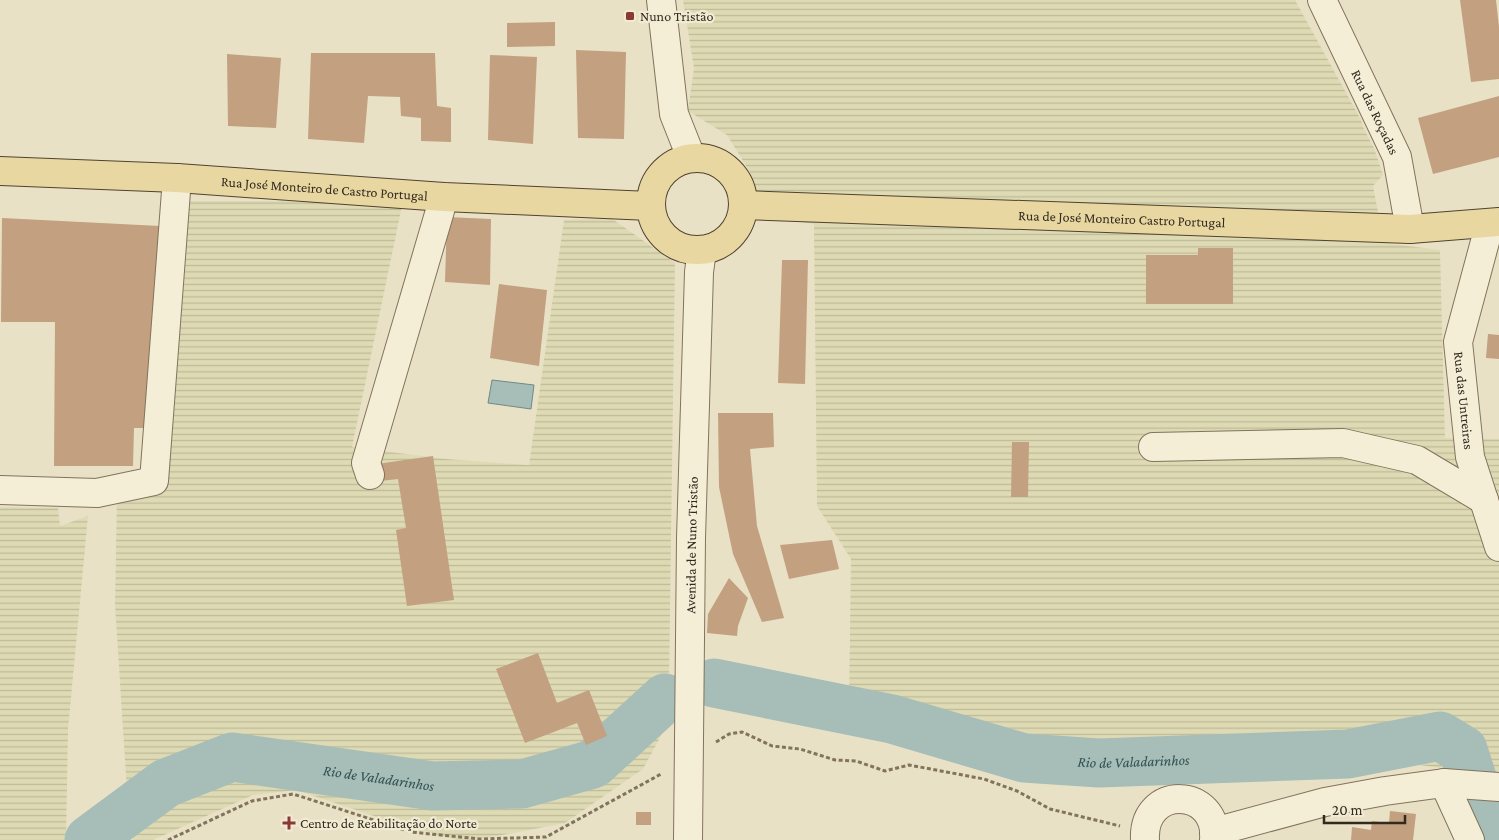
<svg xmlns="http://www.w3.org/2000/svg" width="1499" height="840" viewBox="0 0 1499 840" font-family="'Crimson Pro',serif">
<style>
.farmland{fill:url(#farmland-rules)}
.water{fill:#a6bdb8;stroke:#6e8a85}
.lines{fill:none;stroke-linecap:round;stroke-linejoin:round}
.river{stroke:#a6bdb8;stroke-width:49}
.building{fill:#c3a07f}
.minor-casing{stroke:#82735d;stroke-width:30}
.major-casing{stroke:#504231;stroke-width:30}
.path{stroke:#82735d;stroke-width:3;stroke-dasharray:4 2.5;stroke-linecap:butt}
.minor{stroke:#f5eed7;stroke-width:28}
.major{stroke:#e8d7a1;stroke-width:28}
.poi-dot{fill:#8a3934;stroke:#f1ebd3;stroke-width:2}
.labels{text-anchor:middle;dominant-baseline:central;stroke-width:4.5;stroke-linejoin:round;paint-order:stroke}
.poi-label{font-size:14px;fill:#332a1f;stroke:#f1ebd3;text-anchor:start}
.street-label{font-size:14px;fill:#332a1f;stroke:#f1ebd3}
.water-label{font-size:15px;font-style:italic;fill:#305152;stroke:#f1ebd3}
</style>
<defs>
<pattern id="farmland-rules" width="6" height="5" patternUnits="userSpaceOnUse" patternTransform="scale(1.25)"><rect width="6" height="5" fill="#dedab3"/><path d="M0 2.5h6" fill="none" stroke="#bfbb9a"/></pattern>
</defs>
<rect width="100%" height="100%" fill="#e9e1c5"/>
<path class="farmland" d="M 683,0 L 1295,0 L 1361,120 L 1363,127 L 1374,148 L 1383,175 L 1373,186 L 1384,243 L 1440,250 L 1445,438 L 1499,439 L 1499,771 L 1487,775 L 1386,760 L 1319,762 L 1256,772 L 1213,773 L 1161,768 L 1113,742 L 1038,741 L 947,732 L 849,701 L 851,559 L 817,506 L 814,224 L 756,215 L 750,172 L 727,135 L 688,111 L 694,68 Z
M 184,201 L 403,201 L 352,447 L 446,459 L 529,465 L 564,220 L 611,218 L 675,263 L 669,680 L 661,736 L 643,769 L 565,823 L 476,840 L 457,840 L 389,821 L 296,790 L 253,795 L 153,840 L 133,840 L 130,807 L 128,807 L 115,604 L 117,498 L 165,479 Z
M 0,507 L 58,508 L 60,526 L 88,516 L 68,730 L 66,840 L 0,840 Z"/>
<path class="water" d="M 492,380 L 534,385 L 531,409 L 488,403 Z"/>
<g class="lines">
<g class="river">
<path id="s1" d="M 714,683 L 892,719 L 1024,758 L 1099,763 L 1348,754 L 1440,736 L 1463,750 L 1492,840"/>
<path id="s2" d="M 89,840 L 166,783 L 232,757 L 433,786 L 522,784 L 593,764 L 665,698"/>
</g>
</g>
<path class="building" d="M 1460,0 L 1496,0 L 1499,27 L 1499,79 L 1471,82 Z
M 555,22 L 555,46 L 507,47 L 507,23 Z
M 576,50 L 626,52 L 624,139 L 578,138 Z
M 311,53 L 435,53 L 437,106 L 451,108 L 451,142 L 421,141 L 421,118 L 401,116 L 400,97 L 368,96 L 364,143 L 308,139 Z
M 227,54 L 281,58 L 276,128 L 228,126 Z
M 490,55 L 537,57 L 533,144 L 488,140 Z
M 1499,96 L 1499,157 L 1433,174 L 1418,118 Z
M 447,217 L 491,219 L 490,285 L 445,282 Z
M 2,218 L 160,226 L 153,428 L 134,428 L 133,466 L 54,466 L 55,322 L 1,322 Z
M 1198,248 L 1233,248 L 1233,304 L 1146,304 L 1146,255 L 1198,255 Z
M 782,260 L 808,260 L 805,384 L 778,383 Z
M 499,284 L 547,290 L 539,366 L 490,358 Z
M 1488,334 L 1499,335 L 1499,359 L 1486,358 Z
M 718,413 L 773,413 L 774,447 L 750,449 L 757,526 L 784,618 L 762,622 L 733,554 L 719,487 Z
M 1012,442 L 1029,442 L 1028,497 L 1011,497 Z
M 433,456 L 454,600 L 407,606 L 396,530 L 406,528 L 398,479 L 380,481 L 377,464 Z
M 832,540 L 839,569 L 789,579 L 780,545 Z
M 729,578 L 748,598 L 738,626 L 737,636 L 707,633 L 708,614 Z
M 538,653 L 557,703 L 589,690 L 607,736 L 586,745 L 577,723 L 525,743 L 496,669 Z
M 1390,811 L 1416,814 L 1413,840 L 1351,840 L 1352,827 L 1371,830 L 1372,821 L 1389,823 Z
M 636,812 L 651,812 L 651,825 L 636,825 Z"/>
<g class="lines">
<g class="minor-casing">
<g id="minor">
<path d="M 661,0 L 674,114 L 691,157"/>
<path id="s3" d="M 1322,0 L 1397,157 L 1410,229"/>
<path id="s4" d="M 1490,223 L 1458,342 L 1470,457 L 1499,547"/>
<path d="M 1153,447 L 1343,443 L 1417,460 L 1484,500"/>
<path d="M 370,475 L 366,463 L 444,197"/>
<path d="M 0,490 L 97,493 L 154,481 L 177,178"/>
<path d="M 1444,783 L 1470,840"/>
<path d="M 1214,832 L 1325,802 L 1385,791 L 1444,783 L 1499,787"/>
<path id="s5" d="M 688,840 L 691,538 L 699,272 L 702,250"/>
<path d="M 1145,840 C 1142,784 1219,787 1214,840"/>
</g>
</g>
<g class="major-casing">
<g id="major">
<circle cx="697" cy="204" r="46"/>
<path id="s6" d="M 0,171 L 177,178 L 444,197 L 650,206"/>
<path id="s7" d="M 743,205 L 1410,229 L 1499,222"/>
</g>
</g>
<path class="path" d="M 716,742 L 729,734 L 742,732 L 772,746 L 800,749 L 835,760 L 856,761 L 885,771 L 909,765 L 984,779 L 1017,791 L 1050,809 L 1120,826
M 168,840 L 252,801 L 293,794 L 411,832 L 480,839 L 546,837 L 661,774"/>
<use href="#minor" class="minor"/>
<use href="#major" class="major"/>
</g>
<g class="poi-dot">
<rect x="625" y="11" width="10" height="10" rx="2.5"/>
<path d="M286.5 815.5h5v5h5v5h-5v5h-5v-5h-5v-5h5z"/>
</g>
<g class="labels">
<g class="poi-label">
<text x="640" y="16">Nuno Tristão</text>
<text x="300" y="823">Centro de Reabilitação do Norte</text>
</g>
<g class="street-label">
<text stroke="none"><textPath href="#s3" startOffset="124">Rua das Roçadas</textPath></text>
<text stroke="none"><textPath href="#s6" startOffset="325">Rua José Monteiro de Castro Portugal</textPath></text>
<text stroke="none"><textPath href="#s7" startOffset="379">Rua de José Monteiro Castro Portugal</textPath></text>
<text stroke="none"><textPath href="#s4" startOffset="182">Rua das Untreiras</textPath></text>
<text stroke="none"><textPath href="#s5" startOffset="295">Avenida de Nuno Tristão</textPath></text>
</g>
<g class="water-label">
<text stroke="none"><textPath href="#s1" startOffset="429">Rio de Valadarinhos</textPath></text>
<text stroke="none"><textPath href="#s2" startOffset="315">Rio de Valadarinhos</textPath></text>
</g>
</g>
<path d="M1324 815v8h81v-8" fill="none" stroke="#332a1f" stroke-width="2.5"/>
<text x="1332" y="815" font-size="15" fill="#332a1f" stroke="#f1ebd3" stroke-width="4" paint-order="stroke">20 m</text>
</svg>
